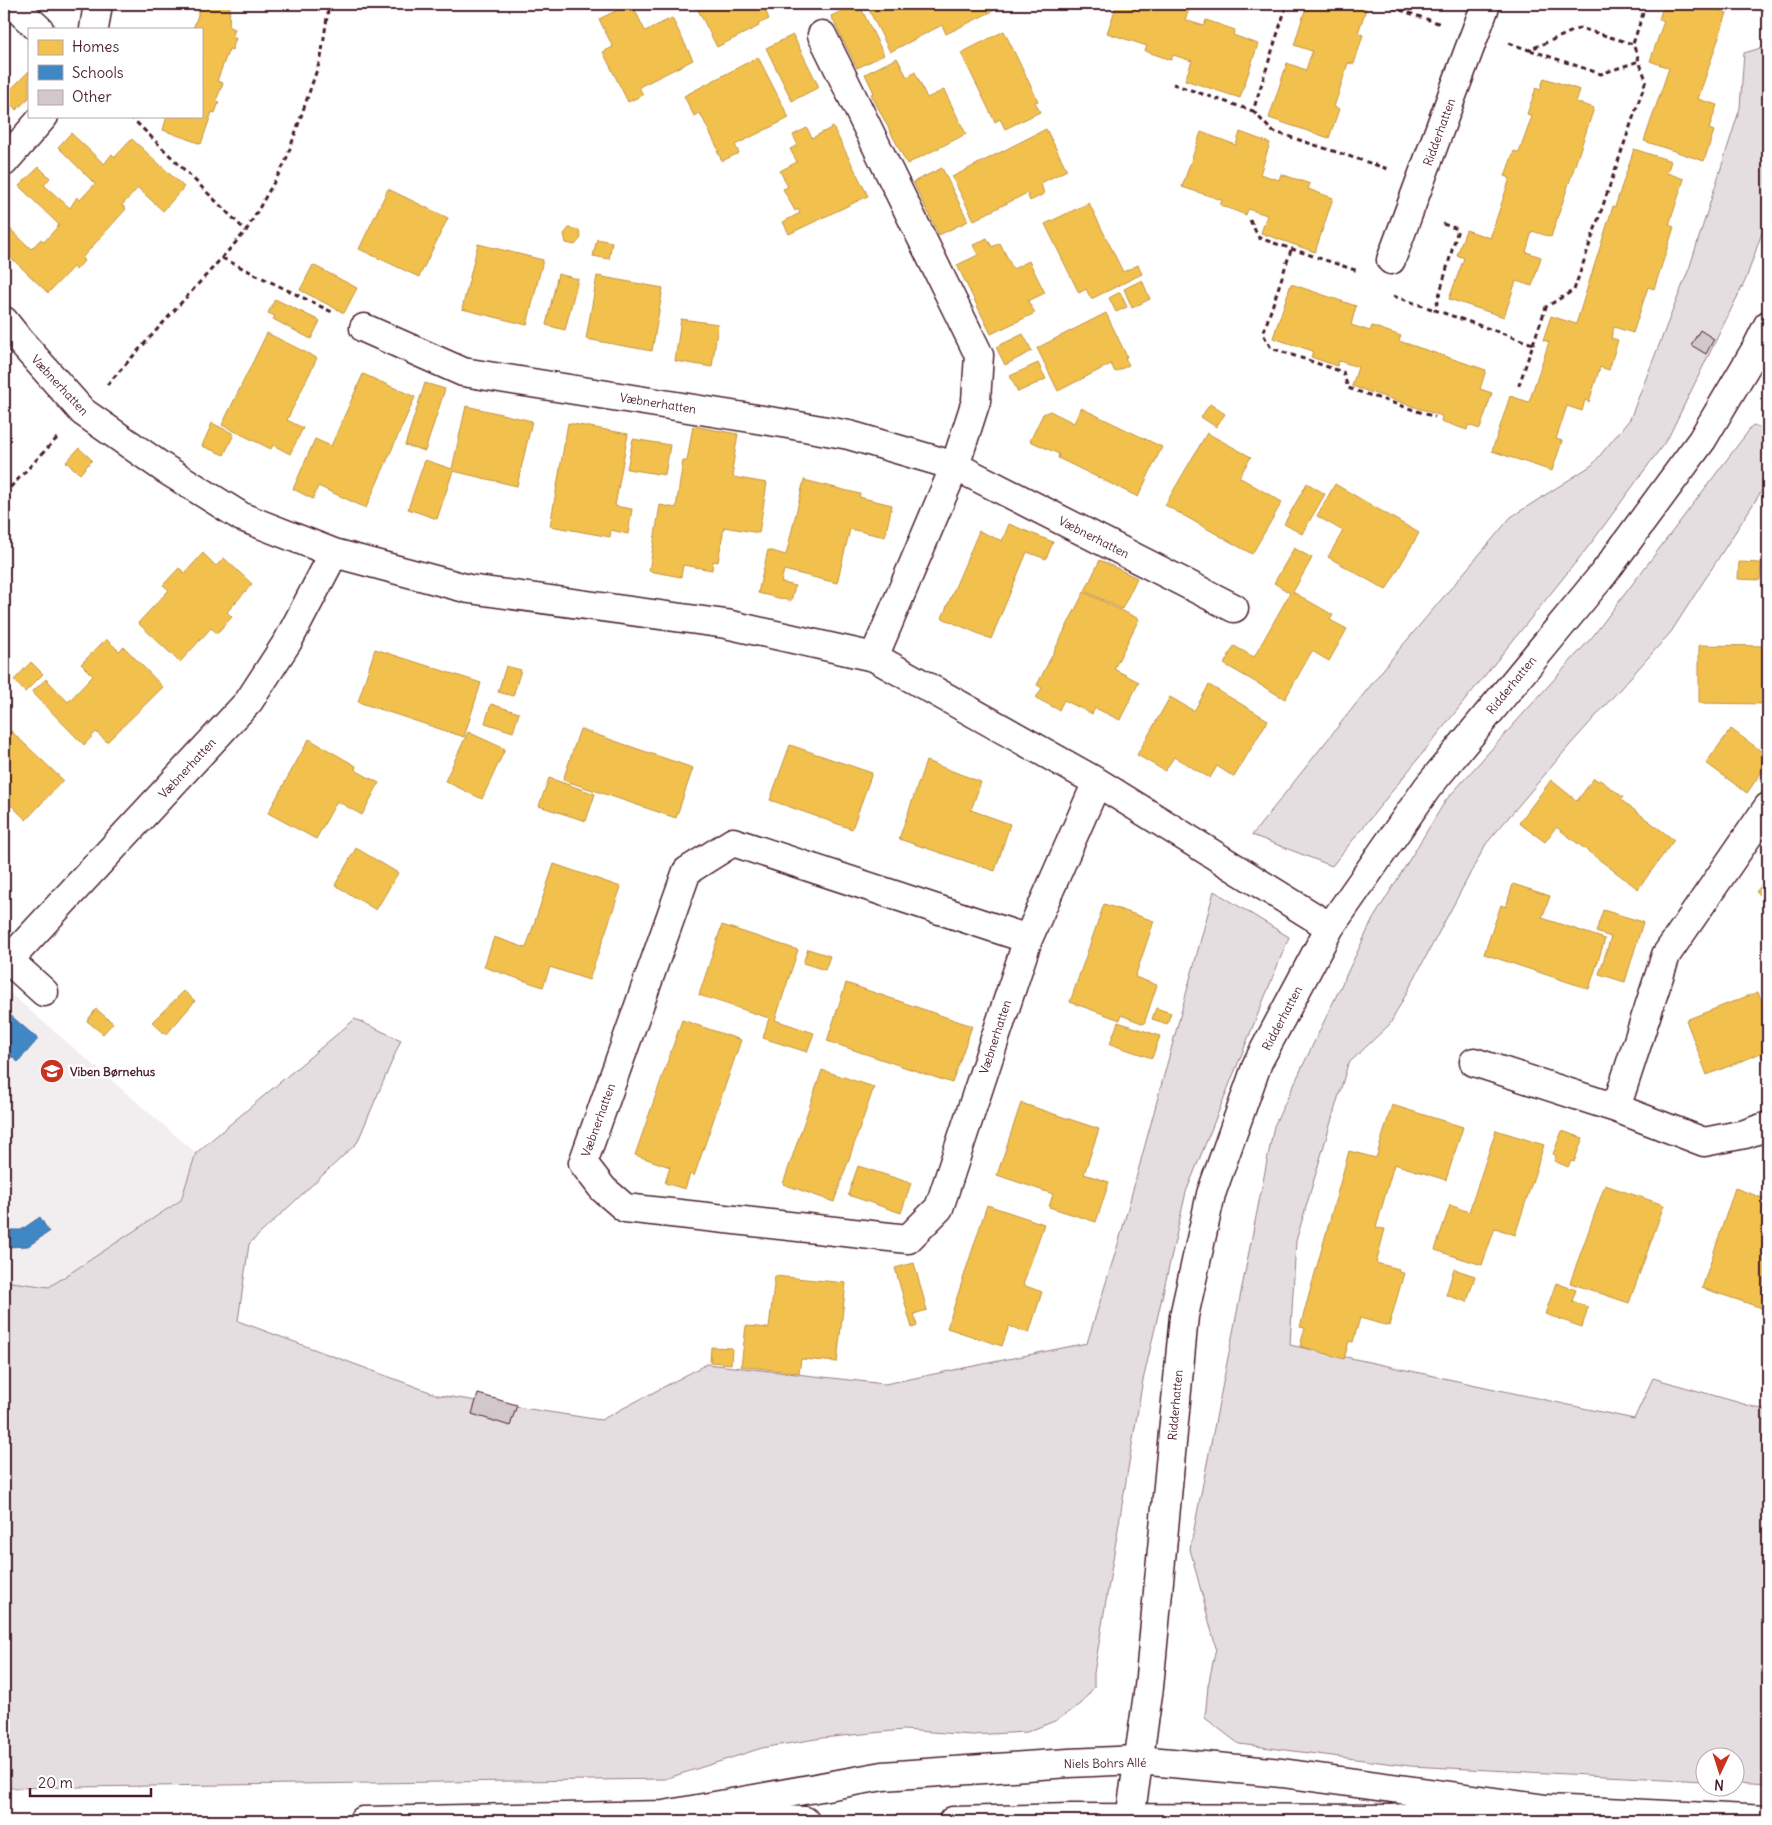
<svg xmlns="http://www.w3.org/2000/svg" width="1772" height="1825" viewBox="0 0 1772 1825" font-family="Delius,sans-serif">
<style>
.built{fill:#f2eeef}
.green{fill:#e5dee0;stroke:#987e86}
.homes{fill:#f2c14e;stroke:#c09044}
.schools{fill:#3f88c5;stroke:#426897}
.building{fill:#d2c7cb;stroke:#4a1f2b}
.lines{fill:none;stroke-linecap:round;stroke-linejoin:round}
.minor-casing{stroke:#4a1f2b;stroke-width:31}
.tertiary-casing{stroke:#4a1f2b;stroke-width:31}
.path{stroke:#4a1f2b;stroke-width:3;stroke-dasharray:5 4;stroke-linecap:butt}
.minor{stroke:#fff;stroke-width:28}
.tertiary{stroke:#fff;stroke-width:28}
.labels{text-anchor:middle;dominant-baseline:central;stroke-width:5;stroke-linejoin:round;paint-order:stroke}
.street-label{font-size:12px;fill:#4a1f2b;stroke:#fff}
.poi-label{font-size:12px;font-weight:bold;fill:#4a1f2b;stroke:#fff;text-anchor:start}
</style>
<rect width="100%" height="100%" fill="#fff"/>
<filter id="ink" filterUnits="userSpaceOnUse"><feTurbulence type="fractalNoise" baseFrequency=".02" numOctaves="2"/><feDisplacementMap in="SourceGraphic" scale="10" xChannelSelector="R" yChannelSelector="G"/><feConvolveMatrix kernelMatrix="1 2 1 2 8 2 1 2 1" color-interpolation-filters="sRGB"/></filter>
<g filter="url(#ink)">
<path class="built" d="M 4,988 L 196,1153 L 181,1199 L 49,1287 L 4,1281 Z"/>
<path class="green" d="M 1768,46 L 1768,215 L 1746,279 L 1668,438 L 1592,542 L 1332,866 L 1252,835 L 1397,652 L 1511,517 L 1592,465 L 1630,419 L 1690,266 L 1740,108 L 1744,53 Z
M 1753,425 L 1768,430 L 1768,481 L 1671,632 L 1569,746 L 1486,844 L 1390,1024 L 1348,1064 L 1296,1241 L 1290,1345 L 1634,1419 L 1653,1378 L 1768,1411 L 1768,1785 L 1735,1783 L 1734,1758 L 1704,1758 L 1704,1781 L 1410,1766 L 1239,1744 L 1205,1718 L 1208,1686 L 1216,1648 L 1190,1549 L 1274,1126 L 1373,919 L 1446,800 L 1593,636 Z
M 1214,891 L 1289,937 L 1186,1192 L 1142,1385 L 1094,1673 L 1094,1687 L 1081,1704 L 1057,1720 L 1027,1732 L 972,1735 L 903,1730 L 822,1738 L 762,1748 L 665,1779 L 4,1788 L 4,1281 L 49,1287 L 181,1200 L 196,1153 L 355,1019 L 401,1040 L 357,1143 L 249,1244 L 238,1321 L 438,1395 L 601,1420 L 707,1364 L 885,1384 L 1087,1343 L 1119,1241 Z"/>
<path class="homes" d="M 198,4 L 230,4 L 229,27 L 235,29 L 232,38 L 236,38 L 232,50 L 229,49 L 217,81 L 223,83 L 216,101 L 219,102 L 215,113 L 212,112 L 201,144 L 163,130 L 167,116 L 201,116 L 201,29 L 193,29 L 198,15 Z
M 630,4 L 632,4 L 645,31 L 672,18 L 693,60 L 639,87 L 643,95 L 628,102 L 603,52 L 613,47 L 599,19 Z
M 695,4 L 770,4 L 771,6 L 765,9 L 769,19 L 758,24 L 759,26 L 717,47 Z
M 856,4 L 859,4 L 884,55 L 857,68 L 831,16 Z
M 877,4 L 997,4 L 999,8 L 946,34 L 942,25 L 890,52 L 868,8 Z
M 1117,4 L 1191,4 L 1185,20 L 1204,26 L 1206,20 L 1235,30 L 1233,35 L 1258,44 L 1240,98 L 1185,80 L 1192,61 L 1173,55 L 1171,60 L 1145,51 L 1147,46 L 1107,33 Z
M 1307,4 L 1352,4 L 1366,9 L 1358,33 L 1363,35 L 1354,64 L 1348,63 L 1334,107 L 1339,109 L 1329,138 L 1269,118 L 1287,63 L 1306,70 L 1312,51 L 1294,45 Z
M 1664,4 L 1698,4 L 1727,13 L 1698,99 L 1717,105 L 1709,129 L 1714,131 L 1704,161 L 1644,141 L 1669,68 L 1650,61 L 1664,21 L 1659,19 Z
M 1004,31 L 1038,101 L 1035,102 L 1040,112 L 1005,129 L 1000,119 L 995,122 L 961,53 Z
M 793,35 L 819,87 L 792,101 L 766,48 Z
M 758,57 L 789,118 L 735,145 L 739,153 L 722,161 L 717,151 L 719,151 L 700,113 L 694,116 L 684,96 Z
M 897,58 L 907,77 L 915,72 L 927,98 L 944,90 L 966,134 L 907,164 L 871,94 L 874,93 L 865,74 Z
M 29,71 L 29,98 L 16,110 L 4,96 Z
M 1544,78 L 1580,90 L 1576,102 L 1594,108 L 1551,237 L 1532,231 L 1526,252 L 1541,257 L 1532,286 L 1516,281 L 1504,317 L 1449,299 L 1464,258 L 1457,255 L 1466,230 L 1490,238 L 1510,178 L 1505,176 L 1514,151 L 1519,153 L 1532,116 L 1527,114 L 1536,88 L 1540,90 Z
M 833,127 L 868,196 L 789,234 L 783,222 L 800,213 L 798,209 L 795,211 L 783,189 L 788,187 L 780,171 L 797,162 L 790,149 L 798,145 L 793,135 L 807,128 L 812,138 Z
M 1046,129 L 1067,170 L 1041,183 L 1044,194 L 1030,201 L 1027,193 L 974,220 L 952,177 Z
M 1201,132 L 1236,145 L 1240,132 L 1270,143 L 1260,174 L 1279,180 L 1281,174 L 1310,184 L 1308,189 L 1333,198 L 1315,252 L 1261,233 L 1267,215 L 1248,209 L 1246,215 L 1220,205 L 1222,200 L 1182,187 Z
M 71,133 L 104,164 L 112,154 L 115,157 L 132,139 L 184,187 L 163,211 L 138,188 L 122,205 L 126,209 L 82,258 L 84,261 L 76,270 L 73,267 L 48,293 L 4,251 L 4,223 L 31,249 L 41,239 L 44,242 L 59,225 L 19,186 L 39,167 L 50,178 L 44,185 L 70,208 L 77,197 L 80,200 L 95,184 L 58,147 Z
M 1634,149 L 1671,161 L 1667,173 L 1684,179 L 1669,225 L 1674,227 L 1654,289 L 1648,287 L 1633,333 L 1614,327 L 1611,338 L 1618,340 L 1609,370 L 1600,367 L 1589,402 L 1585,400 L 1582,411 L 1567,406 L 1556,439 L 1562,441 L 1552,471 L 1492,451 L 1510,396 L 1529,402 L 1549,342 L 1543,340 L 1551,316 L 1576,324 L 1613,206 L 1615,207 Z
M 942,168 L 968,221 L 939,235 L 913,182 Z
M 388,189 L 448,218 L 419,277 L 359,249 Z
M 1089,203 L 1123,272 L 1138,265 L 1142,274 L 1091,299 L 1086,289 L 1079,293 L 1045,224 Z
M 569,228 L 579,230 L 581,238 L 575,245 L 566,243 L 564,234 Z
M 987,238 L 992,247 L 1000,243 L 1013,269 L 1029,261 L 1045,293 L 1028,301 L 1035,313 L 991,334 L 957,265 L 978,255 L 973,245 Z
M 597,239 L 612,242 L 609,259 L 593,256 Z
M 478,244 L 543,260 L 527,325 L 462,309 Z
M 313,265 L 357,288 L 344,313 L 300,290 Z
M 558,274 L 578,279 L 565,330 L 546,325 Z
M 597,276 L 663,288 L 652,351 L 586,339 Z
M 1142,280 L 1150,299 L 1132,308 L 1124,289 Z
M 1291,284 L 1356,306 L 1351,325 L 1370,331 L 1372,326 L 1401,336 L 1399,341 L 1486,370 L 1480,389 L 1492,393 L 1480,429 L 1468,425 L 1467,430 L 1441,421 L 1442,416 L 1352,386 L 1358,367 L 1339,361 L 1337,366 L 1311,357 L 1313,351 L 1273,338 Z
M 1120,292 L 1127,307 L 1116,312 L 1109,298 Z
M 275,299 L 320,321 L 311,339 L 273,319 L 275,316 L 268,313 Z
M 1106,313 L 1127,357 L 1125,358 L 1129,365 L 1115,372 L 1111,364 L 1058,391 L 1037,348 Z
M 681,319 L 718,324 L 712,367 L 675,361 Z
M 267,333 L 317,358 L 287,420 L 303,428 L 290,454 L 273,445 L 271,449 L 222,425 Z
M 1023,334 L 1032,351 L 1005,365 L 996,347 Z
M 1038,363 L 1046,379 L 1018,392 L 1010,376 Z
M 363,374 L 415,397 L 366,508 L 318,486 L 313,499 L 293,489 L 315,439 L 331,446 Z
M 425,383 L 445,389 L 425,451 L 405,445 Z
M 1210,404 L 1225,414 L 1216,427 L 1201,417 Z
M 466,406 L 532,421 L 517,486 L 453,471 L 437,519 L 408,509 L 425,460 L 452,469 Z
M 1081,408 L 1162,447 L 1138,497 L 1058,458 L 1059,454 L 1030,441 L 1043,414 L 1050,411 L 1074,423 Z
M 212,423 L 234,434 L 224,455 L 202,446 Z
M 568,423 L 628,434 L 615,506 L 632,509 L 628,534 L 611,530 L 610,537 L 550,526 Z
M 693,426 L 738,434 L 732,470 L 734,470 L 733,477 L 767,483 L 759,533 L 724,527 L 718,562 L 713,561 L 712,570 L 683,565 L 681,577 L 649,571 L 660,505 L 676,508 L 683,461 L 687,461 Z
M 1207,433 L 1251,457 L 1239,477 L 1282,502 L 1252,554 L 1165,505 Z
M 633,439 L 670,445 L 665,475 L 627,469 Z
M 79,448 L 92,460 L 80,474 L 66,462 Z
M 804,480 L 860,494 L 859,497 L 892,505 L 885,537 L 850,529 L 837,583 L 784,570 L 781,582 L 795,586 L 791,601 L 758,593 L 768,550 L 786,555 Z
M 1307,483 L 1325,494 L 1302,534 L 1284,524 Z
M 1335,484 L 1419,533 L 1386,590 L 1328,557 L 1343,531 L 1317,516 Z
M 1009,524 L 1053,542 L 1046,559 L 1027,552 L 991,639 L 942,618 L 979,531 L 1002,541 Z
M 1294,548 L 1312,558 L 1293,592 L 1333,615 L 1330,620 L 1347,629 L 1329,661 L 1312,651 L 1285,699 L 1224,664 L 1234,646 L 1254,657 L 1290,593 L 1274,583 Z
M 203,553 L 216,566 L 224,558 L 252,584 L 227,612 L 232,617 L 217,633 L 211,628 L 180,662 L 138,623 L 169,590 L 163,585 L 179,568 L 185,573 Z
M 1100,560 L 1137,578 L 1122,609 L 1085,591 Z
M 1739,562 L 1761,563 L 1760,580 L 1738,579 Z
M 1084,592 L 1139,619 L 1114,669 L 1139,682 L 1120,720 L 1095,708 L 1092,714 L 1064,700 L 1059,710 L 1036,698 L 1042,688 L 1037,685 Z
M 106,639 L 119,651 L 124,647 L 163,687 L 107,742 L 96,732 L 84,745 L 32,692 L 46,679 L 68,702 L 93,676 L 81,664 Z
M 1699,645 L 1767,646 L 1766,704 L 1699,703 Z
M 375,649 L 481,683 L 464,737 L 358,702 Z
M 31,662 L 43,674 L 25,692 L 14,680 Z
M 506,666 L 521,670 L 513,696 L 498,692 Z
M 1209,685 L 1268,720 L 1234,777 L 1217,766 L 1210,778 L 1174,757 L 1165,771 L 1137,755 L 1170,697 L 1194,711 Z
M 491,704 L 519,713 L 513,732 L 485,723 Z
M 580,729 L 693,768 L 676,818 L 563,780 Z
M 1731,729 L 1768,756 L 1768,763 L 1747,793 L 1706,763 Z
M 11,731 L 63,780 L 26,820 L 4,798 L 4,738 Z
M 468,732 L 505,749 L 482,799 L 445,781 Z
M 309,739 L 356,766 L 355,770 L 379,783 L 362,815 L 337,801 L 316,839 L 268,813 Z
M 790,745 L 872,773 L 852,829 L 770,800 Z
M 926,761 L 981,782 L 971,810 L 1010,824 L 995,871 L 899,839 Z
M 549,778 L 595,794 L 586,821 L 539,806 Z
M 1594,778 L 1598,781 L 1600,780 L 1623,797 L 1621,800 L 1674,840 L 1638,889 L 1556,827 L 1545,842 L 1519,823 L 1551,780 L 1577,801 Z
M 356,848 L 398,873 L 376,910 L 335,885 Z
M 554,864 L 621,887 L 589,980 L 550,967 L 543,987 L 484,967 L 494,937 L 526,948 Z
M 1768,877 L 1768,901 L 1756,892 Z
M 1513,884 L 1550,896 L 1542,918 L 1605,939 L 1589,989 L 1484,954 L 1501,905 L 1506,907 Z
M 1104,904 L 1154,921 L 1135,977 L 1157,985 L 1144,1024 L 1121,1015 L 1120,1020 L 1070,1002 Z
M 1603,910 L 1643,922 L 1625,982 L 1599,974 L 1611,937 L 1596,932 Z
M 722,925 L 798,950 L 775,1020 L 814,1033 L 807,1052 L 763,1038 L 769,1018 L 699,995 Z
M 808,949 L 830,956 L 825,970 L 803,963 Z
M 846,983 L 972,1026 L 952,1083 L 827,1041 Z
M 184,991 L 195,1001 L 166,1035 L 152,1022 Z
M 1758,992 L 1768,1017 L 1768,1074 L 1761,1053 L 1707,1075 L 1686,1020 Z
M 1156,1008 L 1171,1013 L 1167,1024 L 1152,1019 Z
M 96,1009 L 113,1023 L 103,1034 L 87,1021 Z
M 682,1020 L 741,1040 L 694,1176 L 690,1174 L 685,1189 L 665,1183 L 670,1167 L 635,1155 Z
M 1118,1022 L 1160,1036 L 1152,1058 L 1110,1044 Z
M 822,1070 L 874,1087 L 834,1202 L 783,1184 Z
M 1021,1103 L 1099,1129 L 1084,1174 L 1109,1182 L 1096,1222 L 1049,1207 L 1053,1194 L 997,1175 Z
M 1392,1105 L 1463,1127 L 1446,1180 L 1394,1164 L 1376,1228 L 1385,1229 L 1376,1263 L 1399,1269 L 1398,1272 L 1404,1273 L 1389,1326 L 1360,1318 L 1353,1342 L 1349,1341 L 1344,1359 L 1300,1346 L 1305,1328 L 1300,1327 L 1349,1151 L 1376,1158 Z
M 1496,1130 L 1544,1145 L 1515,1235 L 1495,1228 L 1482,1265 L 1435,1250 L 1450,1205 L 1469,1212 Z
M 1562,1131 L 1583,1138 L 1574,1162 L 1571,1161 L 1568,1167 L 1554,1161 L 1556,1156 L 1553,1154 Z
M 858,1166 L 911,1183 L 901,1213 L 848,1195 Z
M 1605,1185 L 1664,1205 L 1629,1303 L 1570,1283 Z
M 1735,1188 L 1768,1200 L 1768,1247 L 1765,1257 L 1768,1258 L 1768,1310 L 1702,1288 Z
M 987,1205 L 1044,1224 L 1023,1285 L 1042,1292 L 1029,1333 L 1009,1326 L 1002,1346 L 947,1328 Z
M 914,1263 L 927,1310 L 914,1314 L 917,1326 L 912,1328 L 895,1268 Z
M 1454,1269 L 1475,1276 L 1467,1302 L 1446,1295 Z
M 775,1276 L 846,1283 L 837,1362 L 801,1359 L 799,1373 L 741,1366 L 746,1326 L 769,1328 Z
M 1556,1283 L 1576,1290 L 1572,1301 L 1588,1307 L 1582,1327 L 1545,1314 Z
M 711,1347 L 732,1348 L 731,1364 L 710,1362 Z"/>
<path class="schools" d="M 9,1014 L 38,1039 L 18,1062 L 4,1050 L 4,1020 Z
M 40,1217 L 49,1232 L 28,1246 L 6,1247 L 4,1246 L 4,1225 L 11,1230 L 21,1230 Z"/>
<path class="building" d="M 1700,330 L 1714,339 L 1706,354 L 1691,345 Z
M 478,1394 L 517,1405 L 510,1426 L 472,1414 Z"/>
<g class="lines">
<g class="minor-casing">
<path id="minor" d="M 12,4 L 39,29
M 94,29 L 98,4
M 822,35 L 979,355 L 976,401 L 955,466 L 874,657
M 4,162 L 44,116
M 1391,260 L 1486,4
M 4,321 L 20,341 L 83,412 L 165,469 L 242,517 L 334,553 L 469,589 L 726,624 L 874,657 L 1097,782 L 1330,927
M 364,328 L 463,372 L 782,423 L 849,435 L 955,466 L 1234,608
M 1028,939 L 733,842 L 687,871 L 583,1163 L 603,1189 L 625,1208 L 908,1239 L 939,1208 L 1028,939 L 1097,782
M 4,956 L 44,992
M 9,960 L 249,701 L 288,641 L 334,553
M 1474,1062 L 1616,1108 L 1704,1142 L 1745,1134 L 1768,1126
M 1616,1108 L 1666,955 L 1768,807
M 1130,1819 L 1149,1687 L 1184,1316 L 1211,1194 L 1258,1062 L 1330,927 L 1427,788 L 1604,573 L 1702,440 L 1756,349 L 1768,325"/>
</g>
<g class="tertiary-casing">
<path id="tertiary" d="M 664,1815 L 883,1776 L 1069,1763 L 1138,1760 L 1282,1773 L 1546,1809 L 1768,1820
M 363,1821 L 664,1815 L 805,1821
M 953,1821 L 1070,1818 L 1390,1819 L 1490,1813"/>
</g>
<path class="path" d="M 1383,4 L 1441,24
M 1509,43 L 1529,50 L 1580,28 L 1633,44
M 1530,50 L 1601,74 L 1639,61
M 1173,84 L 1253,111 L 1287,4
M 1253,111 L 1272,131 L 1388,169
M 130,116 L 246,231
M 1250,220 L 1259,238 L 1358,271
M 1443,224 L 1458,229 L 1435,310 L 1533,344 L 1518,388
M 1291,250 L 1263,334 L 1271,348 L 1343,372 L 1348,388 L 1435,417
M 222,258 L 334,313
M 1393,296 L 1435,310
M 1533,344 L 1546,307 L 1574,290 L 1646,80 L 1633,44 L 1646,4
M 107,385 L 246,231 L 285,163 L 321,58 L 329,4
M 4,494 L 58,437"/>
<use href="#minor" class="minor"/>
<use href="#tertiary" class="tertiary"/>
</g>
</g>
<defs>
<g id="school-disc" transform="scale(1.25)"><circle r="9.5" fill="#c8321e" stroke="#fff"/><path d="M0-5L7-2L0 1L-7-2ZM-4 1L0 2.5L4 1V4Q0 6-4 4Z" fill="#fff"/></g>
</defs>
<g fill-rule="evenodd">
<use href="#school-disc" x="52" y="1071"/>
</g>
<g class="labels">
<g class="street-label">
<text transform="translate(1439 132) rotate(-70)">Ridderhatten</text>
<text transform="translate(60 385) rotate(47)">Væbnerhatten</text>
<text transform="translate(658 403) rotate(9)">Væbnerhatten</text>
<text transform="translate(1094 537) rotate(27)">Væbnerhatten</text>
<text transform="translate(1511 685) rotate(-51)">Ridderhatten</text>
<text transform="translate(187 768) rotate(-47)">Væbnerhatten</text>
<text transform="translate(1282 1018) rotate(-62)">Ridderhatten</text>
<text transform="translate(995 1037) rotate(-72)">Væbnerhatten</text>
<text transform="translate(598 1120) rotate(-70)">Væbnerhatten</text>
<text transform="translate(1175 1405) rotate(-85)">Ridderhatten</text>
<text transform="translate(1105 1763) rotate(-1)">Niels Bohrs Allé</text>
</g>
<g class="poi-label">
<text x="70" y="1071">Viben Børnehus</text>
</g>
</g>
<rect width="1772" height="1825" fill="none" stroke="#fff" stroke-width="20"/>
<rect x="10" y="10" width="1752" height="1805" fill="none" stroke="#4a1f2b" stroke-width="2" filter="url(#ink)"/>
<rect x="28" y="28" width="175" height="90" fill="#ffffff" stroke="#b7a5aa"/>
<rect x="38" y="40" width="25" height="15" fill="#f2c14e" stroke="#b7a5aa"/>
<text x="72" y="52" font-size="15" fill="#4a1f2b">Homes</text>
<rect x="38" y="65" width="25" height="15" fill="#3f88c5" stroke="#b7a5aa"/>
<text x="72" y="78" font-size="15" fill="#4a1f2b">Schools</text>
<rect x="38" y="90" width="25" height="15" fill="#d2c7cb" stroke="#b7a5aa"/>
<text x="72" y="102" font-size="15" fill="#4a1f2b">Other</text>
<g transform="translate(1720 1772) rotate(184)"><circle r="24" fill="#ffffff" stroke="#b7a5aa"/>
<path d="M0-4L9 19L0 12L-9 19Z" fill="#c8321e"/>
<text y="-8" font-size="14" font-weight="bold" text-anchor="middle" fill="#4a1f2b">N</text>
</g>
<path d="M30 1788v8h121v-8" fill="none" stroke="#4a1f2b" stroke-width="2.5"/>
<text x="38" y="1788" font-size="15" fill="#4a1f2b" stroke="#ffffff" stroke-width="4" paint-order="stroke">20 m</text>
</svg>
